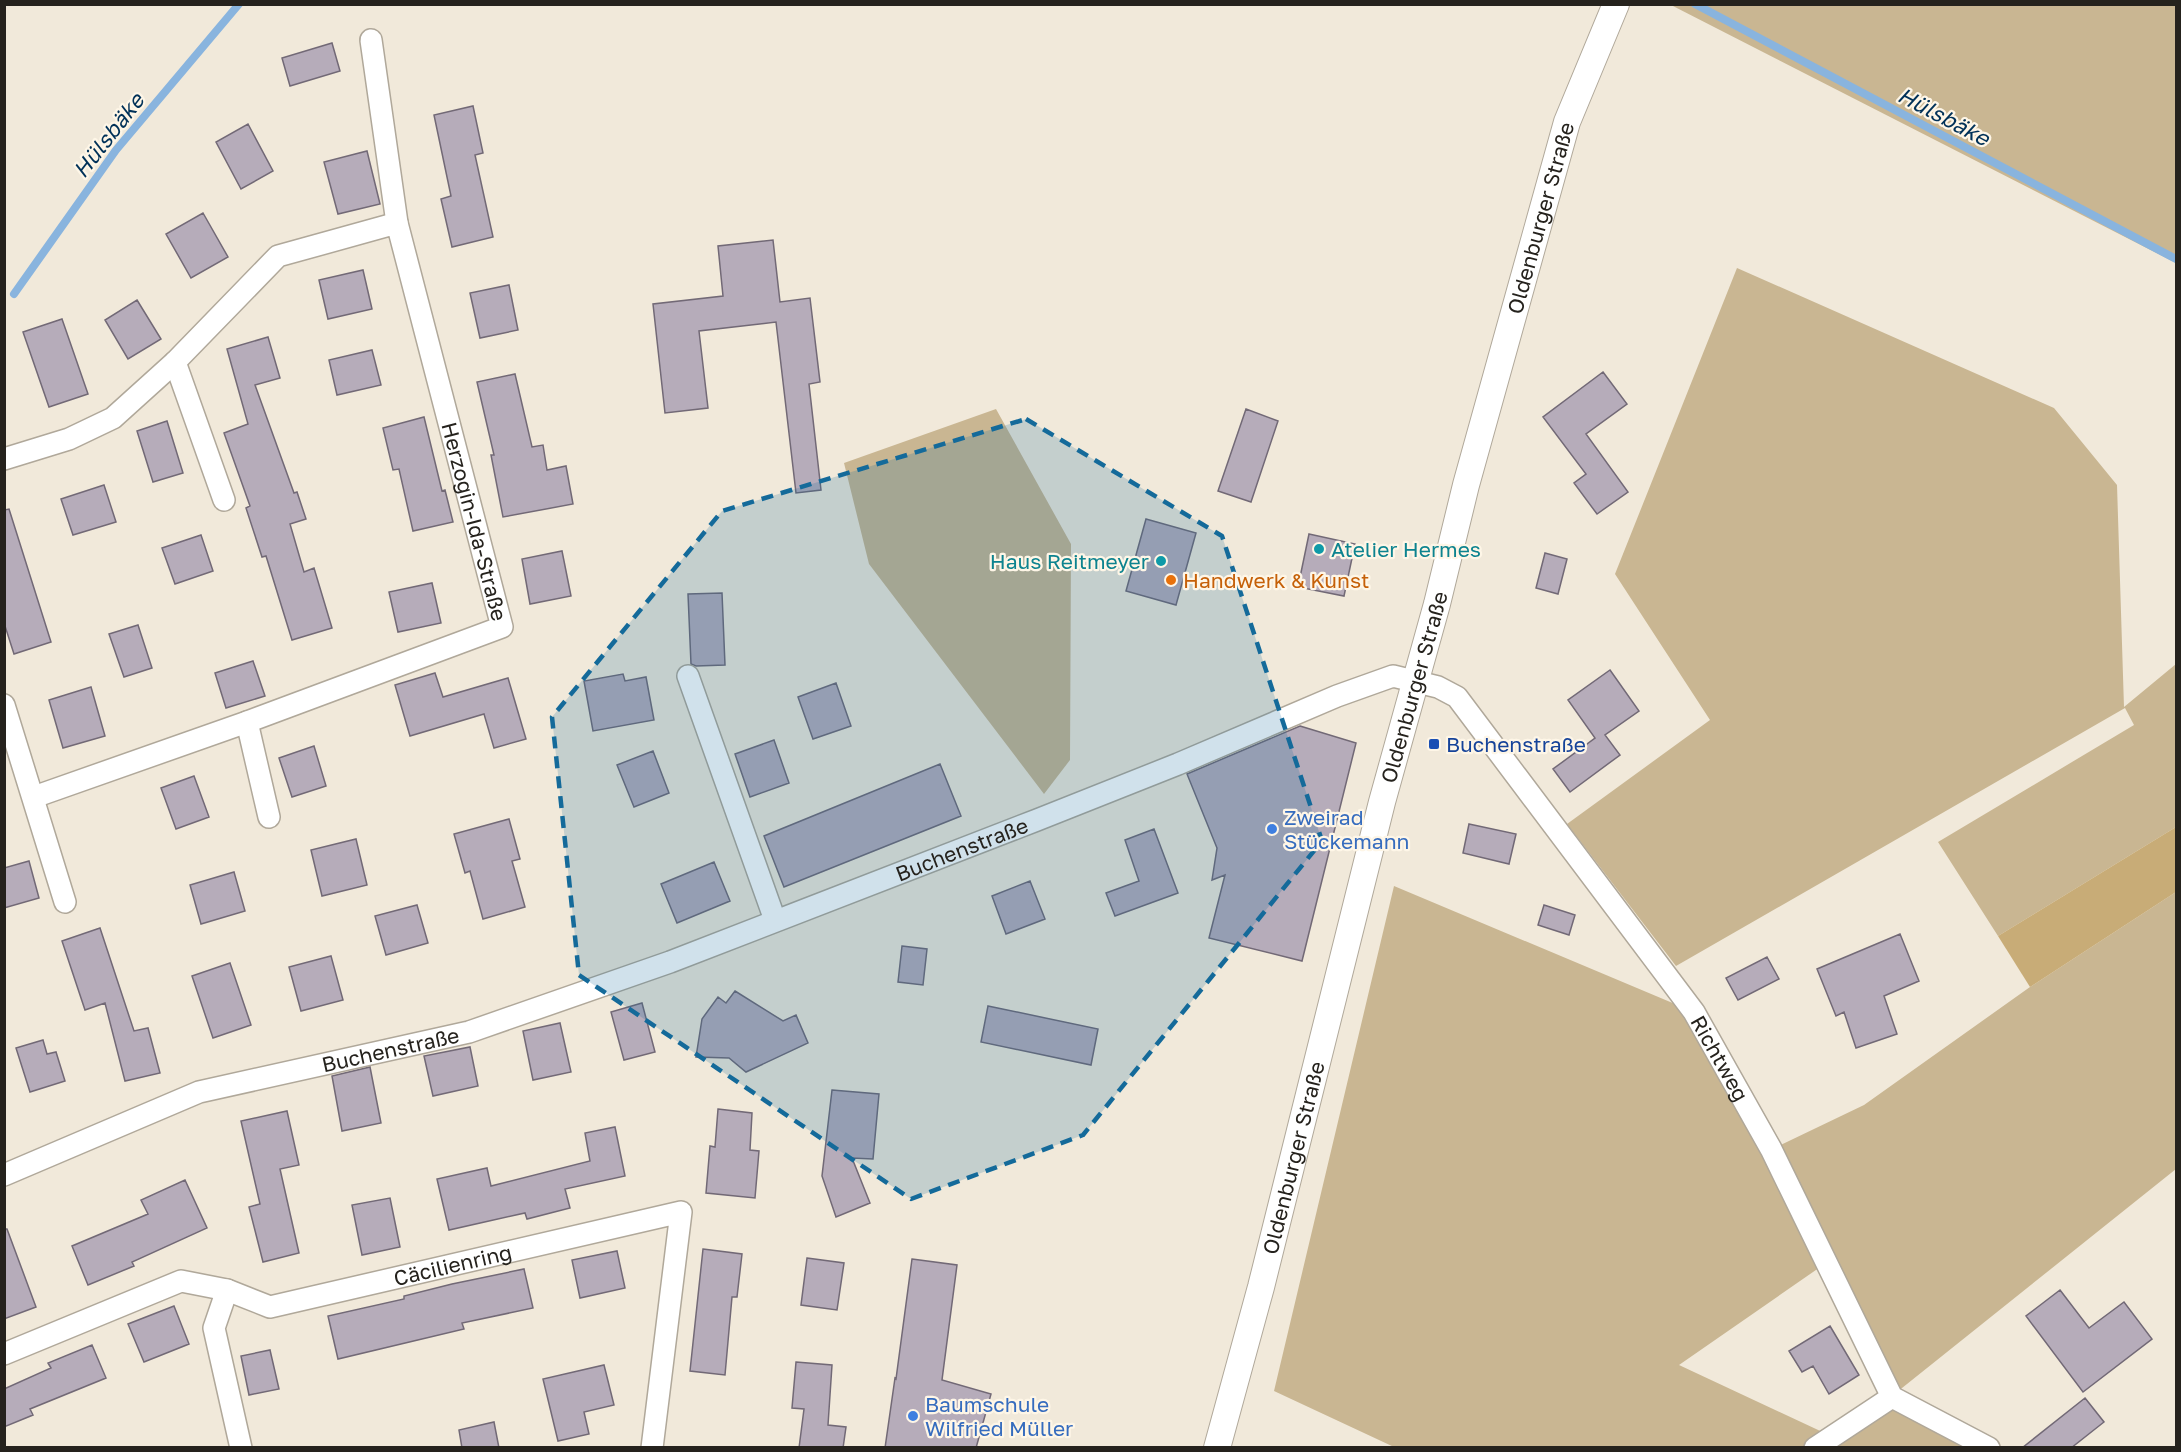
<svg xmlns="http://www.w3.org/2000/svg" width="2181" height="1452" viewBox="0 0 2181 1452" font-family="'Golos Text',sans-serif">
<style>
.green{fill:#c9b692;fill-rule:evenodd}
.forest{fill:#c8ac77}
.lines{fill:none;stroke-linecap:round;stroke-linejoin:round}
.stream{stroke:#89b4de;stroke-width:8}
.building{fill:#b6acba;stroke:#726976;stroke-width:1.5}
.minor-casing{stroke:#b0a89a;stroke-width:24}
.tertiary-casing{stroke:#b0a89a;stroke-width:28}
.minor{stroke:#fff;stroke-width:21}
.tertiary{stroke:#fff;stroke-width:26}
.marked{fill:#146a9a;fill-opacity:0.2;stroke:#146a9a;stroke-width:4.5;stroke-dasharray:12 8;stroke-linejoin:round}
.culture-dot{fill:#0f9aa8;stroke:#fef6e7;stroke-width:2}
.food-dot{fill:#e8710a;stroke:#fef6e7;stroke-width:2}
.transit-dot{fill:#1a4fb4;stroke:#fef6e7;stroke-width:2}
.shop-dot{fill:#3f7fe0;stroke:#fef6e7;stroke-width:2}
.labels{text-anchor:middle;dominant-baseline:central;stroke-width:4.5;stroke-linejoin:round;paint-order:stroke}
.street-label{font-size:21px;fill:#25221d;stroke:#fef6e7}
.culture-label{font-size:21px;fill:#0d838f;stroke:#fef6e7;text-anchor:start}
.food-label{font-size:21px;fill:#c56008;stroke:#fef6e7;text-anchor:start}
.transit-label{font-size:21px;fill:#164399;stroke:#fef6e7;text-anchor:start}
.shop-label{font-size:21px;fill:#366cbe;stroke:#fef6e7;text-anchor:start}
.water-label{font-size:22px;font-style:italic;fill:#003158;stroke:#fef6e7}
</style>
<rect width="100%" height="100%" fill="#f1e9da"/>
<path class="green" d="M 1671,5 L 2176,5 L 2176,263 Z
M 1737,268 L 2054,408 L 2117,485 L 2124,707 L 2176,664 L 2176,827 L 1998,936 L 1938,842 L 2134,725 L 2125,708 L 1676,966 L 1567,824 L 1710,720 L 1615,574 Z
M 996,409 L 1071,544 L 1070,760 L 1044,794 L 869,564 L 844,463 Z
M 1394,886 L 1694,1012 L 1772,1149 L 1864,1105 L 2030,987 L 2176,892 L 2176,1169 L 1892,1396 L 1989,1447 L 1394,1447 L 1274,1391 ZM 1826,1263 L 1891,1397 L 1831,1436 L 1679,1365 Z"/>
<path class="forest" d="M 2176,827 L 2176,892 L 2030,987 L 1998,936 Z"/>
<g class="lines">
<path class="stream" d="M 1695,4 L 2176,259
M 14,294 L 116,150 L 239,4"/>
</g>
<path class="building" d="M 332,43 L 340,71 L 290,86 L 282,58 Z
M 473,106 L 483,153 L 475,155 L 493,237 L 452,247 L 441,199 L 451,196 L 434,115 Z
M 248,124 L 273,171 L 241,189 L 216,142 Z
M 367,151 L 380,204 L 338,214 L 324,162 Z
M 203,213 L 228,257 L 191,278 L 166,234 Z
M 773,240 L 780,302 L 810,298 L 820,382 L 809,384 L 821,490 L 796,493 L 776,322 L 699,331 L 708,408 L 665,413 L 653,304 L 723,296 L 718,246 Z
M 363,270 L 372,309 L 328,319 L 319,280 Z
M 509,285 L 518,330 L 480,338 L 470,293 Z
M 137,300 L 161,339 L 128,359 L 105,320 Z
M 62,319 L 88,394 L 49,407 L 23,332 Z
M 268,337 L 280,378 L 255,385 L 294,493 L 297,492 L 306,519 L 290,524 L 304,572 L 314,568 L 332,628 L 292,640 L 266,556 L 262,557 L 246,508 L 250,506 L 224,433 L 248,424 L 227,349 Z
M 372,350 L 381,385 L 337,395 L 329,360 Z
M 1603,372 L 1627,404 L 1586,434 L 1628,492 L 1597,514 L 1574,483 L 1586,474 L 1543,417 Z
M 515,374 L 532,447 L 543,445 L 547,470 L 566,466 L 573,504 L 503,517 L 491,455 L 494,455 L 477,382 Z
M 1246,409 L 1278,421 L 1251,502 L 1218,491 Z
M 424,417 L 442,491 L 445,490 L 453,522 L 413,531 L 399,469 L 393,470 L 383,428 Z
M 167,421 L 183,473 L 153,482 L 137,431 Z
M 104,485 L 116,522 L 73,535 L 61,499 Z
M 9,509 L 51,642 L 14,654 L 4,623 L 4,510 Z
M 1146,519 L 1196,533 L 1176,605 L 1126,591 Z
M 1309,534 L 1355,544 L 1344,596 L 1298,587 Z
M 201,535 L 213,571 L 175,584 L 162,548 Z
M 562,551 L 571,596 L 530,604 L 522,559 Z
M 1545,553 L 1567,559 L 1558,594 L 1536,588 Z
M 432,583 L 441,623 L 398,632 L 389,592 Z
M 722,593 L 725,665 L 696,666 L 691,664 L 688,594 Z
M 138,625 L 152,668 L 124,677 L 109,634 Z
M 253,661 L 265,696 L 226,708 L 215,673 Z
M 1610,670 L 1639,711 L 1605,735 L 1620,755 L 1570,792 L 1553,769 L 1595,738 L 1568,700 Z
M 435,673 L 443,697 L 508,678 L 526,739 L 494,748 L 484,714 L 410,736 L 395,685 Z
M 623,674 L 625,681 L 646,677 L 654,720 L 593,731 L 584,681 Z
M 836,683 L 851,726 L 813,739 L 798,697 Z
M 91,687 L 105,736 L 63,748 L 49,700 Z
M 1300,726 L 1356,743 L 1302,961 L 1209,938 L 1225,875 L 1212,880 L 1217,848 L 1187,774 Z
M 774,740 L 789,783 L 750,797 L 735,754 Z
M 314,746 L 326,786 L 292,797 L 279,758 Z
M 653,751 L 669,793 L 634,807 L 617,765 Z
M 940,764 L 961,816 L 784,887 L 764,836 Z
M 194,776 L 209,817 L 176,829 L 161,788 Z
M 509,819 L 520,859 L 512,861 L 525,907 L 483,919 L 470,871 L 465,873 L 454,834 Z
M 1469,824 L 1516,834 L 1509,864 L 1463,853 Z
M 1154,829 L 1178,893 L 1115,916 L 1106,893 L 1139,881 L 1125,840 Z
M 356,839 L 367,885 L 322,896 L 311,850 Z
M 29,861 L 39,898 L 4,908 L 4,868 Z
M 714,862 L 730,901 L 677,923 L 661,884 Z
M 234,872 L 245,911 L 201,924 L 190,885 Z
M 1030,881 L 1045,919 L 1006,934 L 992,896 Z
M 417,905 L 428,943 L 386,955 L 375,916 Z
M 1544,905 L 1575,915 L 1569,935 L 1538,925 Z
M 100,928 L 134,1031 L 148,1028 L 160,1073 L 125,1081 L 105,1003 L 85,1010 L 62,941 Z
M 1900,934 L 1919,981 L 1884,996 L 1897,1034 L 1856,1048 L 1844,1012 L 1836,1016 L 1817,969 Z
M 902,946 L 927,949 L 923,985 L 898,982 Z
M 331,956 L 343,1000 L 301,1011 L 289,967 Z
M 1767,957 L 1779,979 L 1738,1000 L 1726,978 Z
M 230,963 L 251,1025 L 213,1038 L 192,976 Z
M 735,991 L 783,1021 L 796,1015 L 808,1043 L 746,1072 L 729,1058 L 696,1057 L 702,1019 L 718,997 L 726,1003 Z
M 642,1003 L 655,1052 L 624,1060 L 611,1012 Z
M 988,1006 L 1098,1029 L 1091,1065 L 981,1042 Z
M 560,1023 L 571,1072 L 533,1080 L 523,1031 Z
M 43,1040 L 47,1054 L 56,1052 L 65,1081 L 30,1092 L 16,1048 Z
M 470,1047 L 478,1086 L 433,1096 L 424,1056 Z
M 370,1067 L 381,1123 L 342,1131 L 332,1076 Z
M 832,1090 L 879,1094 L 873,1159 L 852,1158 L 870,1203 L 836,1217 L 822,1176 Z
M 718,1109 L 752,1113 L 750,1150 L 759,1151 L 755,1198 L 706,1193 L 710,1146 L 715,1147 Z
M 287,1111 L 299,1165 L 280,1169 L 299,1253 L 263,1262 L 249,1207 L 260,1204 L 241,1121 Z
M 615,1127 L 625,1176 L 565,1189 L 570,1208 L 527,1219 L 525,1213 L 449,1230 L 437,1179 L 487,1168 L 491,1186 L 590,1161 L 585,1133 Z
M 185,1180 L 207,1228 L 132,1262 L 134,1266 L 88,1285 L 72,1246 L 148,1214 L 141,1200 Z
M 390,1198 L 400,1247 L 362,1255 L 352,1205 Z
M 4,1229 L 7,1229 L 36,1307 L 4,1319 Z
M 703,1249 L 742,1254 L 737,1297 L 732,1297 L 725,1375 L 690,1371 Z
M 617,1251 L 625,1288 L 580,1298 L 572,1260 Z
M 807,1258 L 844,1263 L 837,1310 L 801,1305 Z
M 912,1259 L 957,1265 L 942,1380 L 991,1394 L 976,1448 L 885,1448 L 895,1378 L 896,1379 Z
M 524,1269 L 533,1308 L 462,1323 L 464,1329 L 338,1359 L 328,1316 L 404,1299 L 404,1296 L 452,1284 Z
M 2060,1290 L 2089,1328 L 2124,1302 L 2152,1339 L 2083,1392 L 2026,1316 Z
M 174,1306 L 189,1344 L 144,1362 L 128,1324 Z
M 1830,1326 L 1859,1375 L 1829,1394 L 1813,1366 L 1802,1372 L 1789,1351 Z
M 92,1345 L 106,1378 L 30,1409 L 33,1415 L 4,1427 L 4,1389 L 51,1368 L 48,1363 Z
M 270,1350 L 279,1389 L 249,1395 L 241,1356 Z
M 796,1362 L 832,1365 L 828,1425 L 846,1427 L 843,1448 L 799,1448 L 804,1409 L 792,1408 Z
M 604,1365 L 614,1405 L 584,1412 L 589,1434 L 558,1441 L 543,1379 Z
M 2085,1398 L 2104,1422 L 2071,1448 L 2022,1448 Z
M 494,1422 L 499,1448 L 462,1448 L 459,1430 Z"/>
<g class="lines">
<g class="minor-casing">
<g id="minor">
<path d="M 371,40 L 397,223"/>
<path d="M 175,362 L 224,500"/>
<path id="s1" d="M 4,459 L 69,439 L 113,418 L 175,362 L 278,256 L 397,223 L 502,627 L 247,722 L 34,797"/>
<path d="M 688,676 L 775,920"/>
<path d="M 4,705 L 65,902"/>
<path d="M 247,722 L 269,817"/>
<path id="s2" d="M 4,1175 L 199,1092 L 469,1032 L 670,962 L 1037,820 L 1178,764 L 1337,696 L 1393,676 L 1438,687 L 1457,697 L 1694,1012 L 1771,1149 L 1892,1397 L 1989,1448"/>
<path d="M 227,1290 L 214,1328 L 241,1448"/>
<path id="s3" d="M 4,1354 L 181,1281 L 227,1290 L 270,1307 L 681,1212 L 652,1448"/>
<path d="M 1815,1448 L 1892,1397"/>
</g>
</g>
<g class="tertiary-casing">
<g id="tertiary">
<path id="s4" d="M 1217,1448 L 1261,1287 L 1382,802 L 1437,604 L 1466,485 L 1567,122 L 1616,4"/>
</g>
</g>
<use href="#minor" class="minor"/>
<use href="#tertiary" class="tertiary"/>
</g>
<path class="marked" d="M 1026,419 L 1222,536 L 1322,841 L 1083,1135 L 911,1199 L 579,975 L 552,717 L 722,511 Z"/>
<g class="culture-dot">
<circle cx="1319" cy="549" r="6"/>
<circle cx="1161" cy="561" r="6"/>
</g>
<circle class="food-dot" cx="1171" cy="580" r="6"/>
<rect class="transit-dot" x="1428" y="738" width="12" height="12" rx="3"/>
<g class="shop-dot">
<circle cx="1272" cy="829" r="6"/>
<circle cx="913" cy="1416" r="6"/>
</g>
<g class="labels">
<g class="street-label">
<text stroke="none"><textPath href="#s4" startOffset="1272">Oldenburger Straße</textPath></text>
<text stroke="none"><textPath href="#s1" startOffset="780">Herzogin-Ida-Straße</textPath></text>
<text stroke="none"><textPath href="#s4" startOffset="786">Oldenburger Straße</textPath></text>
<text stroke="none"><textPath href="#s2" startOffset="1014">Buchenstraße</textPath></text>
<text stroke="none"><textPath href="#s2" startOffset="408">Buchenstraße</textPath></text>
<text stroke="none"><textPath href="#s2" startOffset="1994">Richtweg</textPath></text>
<text stroke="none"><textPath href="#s4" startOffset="300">Oldenburger Straße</textPath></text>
<text stroke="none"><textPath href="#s3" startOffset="472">Cäcilienring</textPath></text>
</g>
<g class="culture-label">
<text x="1331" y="549">Atelier Hermes</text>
<text x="1149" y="561" text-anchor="end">Haus Reitmeyer</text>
</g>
<g class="food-label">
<text x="1183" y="580">Handwerk &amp; Kunst</text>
</g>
<g class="transit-label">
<text x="1446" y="744">Buchenstraße</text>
</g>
<g class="shop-label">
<text x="1284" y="817">Zweirad<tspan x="1284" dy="24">Stückemann</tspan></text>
<text x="925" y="1404">Baumschule<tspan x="925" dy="24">Wilfried Müller</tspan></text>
</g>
<g class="water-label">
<text transform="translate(1944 116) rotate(28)">Hülsbäke</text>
<text transform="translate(108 135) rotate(-52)">Hülsbäke</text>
</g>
</g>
<rect width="2181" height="1452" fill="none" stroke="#25221d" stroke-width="12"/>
</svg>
